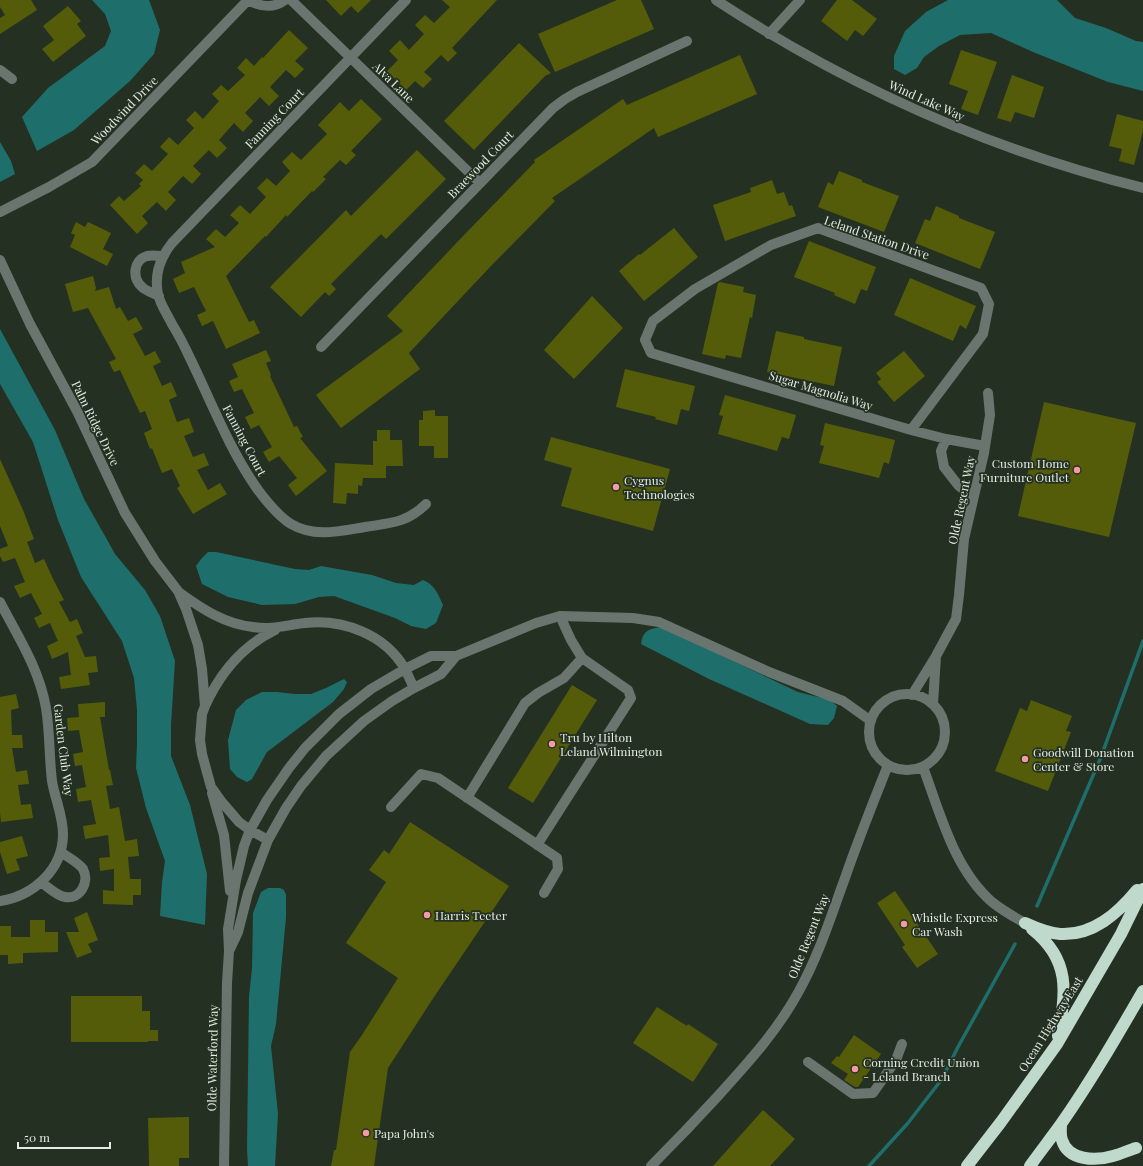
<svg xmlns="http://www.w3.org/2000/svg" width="1143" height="1166" viewBox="0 0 1143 1166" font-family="'Playfair Display',serif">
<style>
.water{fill:#1e6e6b}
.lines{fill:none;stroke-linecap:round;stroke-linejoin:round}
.stream{stroke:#1e6e6b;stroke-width:3.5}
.building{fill:#545c09}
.minor{stroke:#6a7570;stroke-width:10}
.highway{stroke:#bfd9cd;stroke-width:12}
.poi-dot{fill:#f49aa1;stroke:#243122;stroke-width:1.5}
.labels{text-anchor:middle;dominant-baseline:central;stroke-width:3.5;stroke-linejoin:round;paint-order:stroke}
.street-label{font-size:12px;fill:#e3ece2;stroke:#243122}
.poi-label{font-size:12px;fill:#e3ece2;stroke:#243122;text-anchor:start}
</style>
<rect width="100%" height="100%" fill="#243122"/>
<path class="water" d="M 92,0 L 149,0 L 160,30 L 154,54 L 130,81 L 74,130 L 37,151 L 22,117 L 48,88 L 105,46 L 111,31 L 105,14 Z
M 948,0 L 1057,0 L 1075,18 L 1106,28 L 1136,41 L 1143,42 L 1143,91 L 1108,82 L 1033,52 L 991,33 L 960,35 L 939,46 L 924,57 L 917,68 L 905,75 L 894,69 L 894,56 L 905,31 L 926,12 Z
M 0,142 L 11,161 L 15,174 L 0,182 Z
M 0,329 L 55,430 L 84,499 L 105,536 L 115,554 L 145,590 L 160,616 L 175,661 L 171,725 L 171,756 L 190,805 L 207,874 L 205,925 L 160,916 L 162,882 L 165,861 L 146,808 L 136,768 L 137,744 L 137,710 L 134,678 L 122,641 L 81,577 L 58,520 L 33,442 L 0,384 Z
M 208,552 L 216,552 L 295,569 L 309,570 L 321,566 L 372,575 L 396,583 L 414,585 L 423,580 C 435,585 438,594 443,605 L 436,623 L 426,629 L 411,626 L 395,618 L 334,596 L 319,597 L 295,604 L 262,605 L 228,597 L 202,584 L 196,566 L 202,558 Z
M 661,627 L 798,692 L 830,700 L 837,706 L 834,718 L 828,725 L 810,724 L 709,679 L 641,644 C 643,631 648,629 661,627 Z
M 344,679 L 347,682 L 344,689 L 333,702 L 267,752 L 252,779 L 247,782 L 237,777 L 230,769 L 228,740 L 236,710 L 246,700 L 262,692 L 277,692 L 295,694 L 311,694 L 326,688 Z
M 268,888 L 280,888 L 284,890 L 286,895 L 286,917 L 276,1024 L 271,1046 L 278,1114 L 275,1166 L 248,1166 L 247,1149 L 249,996 L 252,969 L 253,913 L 261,892 Z"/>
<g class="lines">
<path class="stream" d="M 1037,906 L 1101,757 L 1143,641
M 869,1166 L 908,1123 L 942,1079 L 958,1047 L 1015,944"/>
</g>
<path class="building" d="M 0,0 L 31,0 L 37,10 L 0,34 L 0,18 L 5,15 L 0,7 Z
M 326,0 L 371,0 L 358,13 L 351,6 L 341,16 Z
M 442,0 L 497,0 L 452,48 L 457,53 L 448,62 L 441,55 L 424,72 L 432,79 L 423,88 L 415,81 L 406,90 L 387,71 L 398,60 L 389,51 L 400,40 L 409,50 L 424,34 L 415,25 L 425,15 L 434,23 L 450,7 Z
M 617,0 L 641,0 L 654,29 L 555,72 L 538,34 Z
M 837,0 L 852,0 L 877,19 L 863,36 L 855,30 L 847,41 L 821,21 Z
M 68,6 L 81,21 L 77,24 L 86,36 L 53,62 L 42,49 L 54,40 L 43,26 Z
M 289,30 L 308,48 L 295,61 L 304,69 L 295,78 L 286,70 L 270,87 L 279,96 L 269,106 L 260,97 L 245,113 L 253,121 L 243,132 L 234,123 L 219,140 L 227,148 L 217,158 L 209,150 L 193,166 L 201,174 L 192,184 L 183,176 L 168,192 L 176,200 L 166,211 L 157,202 L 142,216 L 148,223 L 137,234 L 110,205 L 119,196 L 124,201 L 141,186 L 139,184 L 143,180 L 135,173 L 144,164 L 152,171 L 168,154 L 160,147 L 169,137 L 178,145 L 194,128 L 186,120 L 195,111 L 203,119 L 219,101 L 212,94 L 221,85 L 228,91 L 245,75 L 237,68 L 246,58 L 254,66 L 262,57 L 263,58 Z
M 519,43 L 551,73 L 545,76 L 474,150 L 444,121 Z
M 961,50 L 997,62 L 978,115 L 961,109 L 968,91 L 949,84 Z
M 740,55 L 757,94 L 658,137 L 654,128 L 552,198 L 555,201 L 490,267 L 409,353 L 420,369 L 341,428 L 316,395 L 403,331 L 387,316 L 465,234 L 535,162 L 534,160 L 623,99 L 627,105 Z
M 1012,75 L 1044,87 L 1034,118 L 1015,112 L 1011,122 L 997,118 Z
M 361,99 L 382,119 L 351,151 L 356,155 L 346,165 L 340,160 L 323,177 L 326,179 L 313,192 L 312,191 L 287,217 L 286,215 L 266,237 L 265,236 L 226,276 L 249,322 L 254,320 L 260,333 L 226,349 L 213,321 L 202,326 L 197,315 L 206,311 L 194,287 L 179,293 L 173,279 L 185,273 L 181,262 L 215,247 L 206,239 L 216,229 L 225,237 L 239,223 L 230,215 L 240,205 L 250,214 L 266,197 L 257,188 L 267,178 L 276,186 L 290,171 L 282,162 L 292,152 L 301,160 L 327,134 L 318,125 L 340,102 L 349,111 Z
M 1117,114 L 1143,121 L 1143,131 L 1134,165 L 1119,161 L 1122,149 L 1109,146 Z
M 417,150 L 446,179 L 386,239 L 381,234 L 331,284 L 336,289 L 329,296 L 325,292 L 301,317 L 270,287 L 346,210 L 351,216 Z
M 839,171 L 862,180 L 862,182 L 899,196 L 884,232 L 818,207 L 828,182 L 833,185 Z
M 772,180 L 777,194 L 784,192 L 789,206 L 792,205 L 796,216 L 725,241 L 713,205 L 751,192 L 750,188 Z
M 936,206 L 959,216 L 959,218 L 995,232 L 980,269 L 915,243 L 925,219 L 930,221 Z
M 76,222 L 85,227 L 88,222 L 111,233 L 103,249 L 113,254 L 107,266 L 70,247 L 75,235 L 71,233 Z
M 674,228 L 698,257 L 644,301 L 619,271 L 639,254 L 640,255 Z
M 809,241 L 876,267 L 867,291 L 861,289 L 855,304 L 834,295 L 835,293 L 794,277 Z
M 93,276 L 96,288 L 95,291 L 109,287 L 116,309 L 120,307 L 128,321 L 136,317 L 143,329 L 133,334 L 145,356 L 155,351 L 161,362 L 153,366 L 162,386 L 171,382 L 177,396 L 169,400 L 177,422 L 189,418 L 194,432 L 184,436 L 193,457 L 204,453 L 209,465 L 197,470 L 208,490 L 220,483 L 227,494 L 193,514 L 177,488 L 180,486 L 172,469 L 162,473 L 152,448 L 150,449 L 144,433 L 152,429 L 145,411 L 140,413 L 120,370 L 114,372 L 109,362 L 116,359 L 88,308 L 73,312 L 65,284 Z
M 910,278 L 976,306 L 966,329 L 960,325 L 953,341 L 894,315 Z
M 720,282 L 744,287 L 743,292 L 756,295 L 752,318 L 750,317 L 741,358 L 726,355 L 725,359 L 702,354 L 718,283 Z
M 592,296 L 623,328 L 574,379 L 544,350 Z
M 776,331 L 804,337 L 804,339 L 842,347 L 834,386 L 767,372 Z
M 266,350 L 271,361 L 266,363 L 271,375 L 270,376 L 294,427 L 297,426 L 303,437 L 300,438 L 327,471 L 296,496 L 288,485 L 297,478 L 279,456 L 269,462 L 263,452 L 272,447 L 259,425 L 251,429 L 245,417 L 254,413 L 242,389 L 234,392 L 229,381 L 238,377 L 232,364 Z
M 904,351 L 925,376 L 894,402 L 877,382 L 881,379 L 876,373 Z
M 625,369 L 695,386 L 689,411 L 681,409 L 677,425 L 655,419 L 656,417 L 616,407 Z
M 725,395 L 796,415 L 789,439 L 782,437 L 777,451 L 718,434 L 723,416 L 719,415 Z
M 1044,402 L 1136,423 L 1109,537 L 1018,516 Z
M 435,410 L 435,416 L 448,416 L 448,458 L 434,458 L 434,446 L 419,446 L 419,420 L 423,420 L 423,411 Z
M 825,423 L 895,440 L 889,464 L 884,462 L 879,478 L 819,463 L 824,446 L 820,445 Z
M 377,430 L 390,430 L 390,440 L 402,440 L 403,466 L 386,466 L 386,478 L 363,478 L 362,486 L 358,485 L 358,494 L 347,493 L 346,504 L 333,503 L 335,463 L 373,465 L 373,441 L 377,441 Z
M 551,437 L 670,469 L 653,531 L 561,506 L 572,468 L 544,460 Z
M 0,459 L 23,510 L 34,539 L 27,542 L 35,563 L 44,559 L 53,579 L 64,600 L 59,602 L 70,622 L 77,619 L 83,633 L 76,636 L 85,657 L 96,656 L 98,672 L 88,673 L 90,685 L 61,689 L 59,677 L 71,675 L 68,652 L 52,659 L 47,646 L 58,641 L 50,623 L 39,628 L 34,618 L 42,614 L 31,593 L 20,598 L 14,586 L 25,582 L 15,558 L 3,562 L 0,556 L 0,549 L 8,546 L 0,526 Z
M 572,685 L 597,700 L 533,803 L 508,788 Z
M 16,694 L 19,708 L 11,710 L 12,735 L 22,735 L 23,748 L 12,748 L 16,772 L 27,770 L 29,784 L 18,785 L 21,805 L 31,804 L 33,818 L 1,822 L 0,813 L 0,697 Z
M 1031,700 L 1072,716 L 1066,731 L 1071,732 L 1048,791 L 995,771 L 1020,708 L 1027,711 Z
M 105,702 L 105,717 L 100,717 L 109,770 L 110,770 L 113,785 L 106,786 L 110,809 L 119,807 L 125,841 L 137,839 L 139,856 L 128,857 L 130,879 L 141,879 L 141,895 L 133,895 L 133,905 L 103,904 L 103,890 L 114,891 L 114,869 L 100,871 L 99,858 L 110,857 L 108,835 L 85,839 L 83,826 L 96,824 L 91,800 L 78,802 L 76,789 L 86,787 L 82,765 L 75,766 L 73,754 L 83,752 L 79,730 L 68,731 L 67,718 L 79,717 L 78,704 Z
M 410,822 L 509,886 L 432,1000 L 388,1068 L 374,1166 L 331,1166 L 334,1150 L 336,1150 L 350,1052 L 362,1035 L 398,978 L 346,943 L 386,882 L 369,870 L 384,850 L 389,854 Z
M 22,836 L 28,856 L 16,859 L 20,870 L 7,874 L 0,852 L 0,842 Z
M 895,891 L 938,954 L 917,968 L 902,947 L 905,945 L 877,903 Z
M 87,912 L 98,940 L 88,944 L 92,952 L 77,958 L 66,932 L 79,932 L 74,918 Z
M 30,920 L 45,920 L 45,932 L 58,932 L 58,952 L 23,953 L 23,963 L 8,964 L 8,955 L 0,955 L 0,926 L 11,926 L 11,937 L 30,937 Z
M 71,996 L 142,996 L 142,1011 L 150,1011 L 150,1030 L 158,1030 L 158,1041 L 148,1041 L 148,1042 L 71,1042 Z
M 657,1007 L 687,1026 L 688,1024 L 718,1044 L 693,1082 L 633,1043 Z
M 854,1035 L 881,1054 L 858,1087 L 855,1087 L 844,1080 L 848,1074 L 831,1063 L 837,1056 L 839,1057 Z
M 763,1110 L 795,1139 L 770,1166 L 713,1166 Z
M 189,1117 L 189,1158 L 179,1158 L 179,1166 L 149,1166 L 148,1118 Z"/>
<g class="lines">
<path class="minor" d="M 248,0 C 261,7 273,9 285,0
M 291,0 L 480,183
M 406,0 L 172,243 C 160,258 154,275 158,294 C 160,304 167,314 172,324 C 178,334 184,345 189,356 C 211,401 229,449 258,490 C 267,502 278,516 291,524 C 315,538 340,531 365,527 C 390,523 407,523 426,504
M 716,0 C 847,86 991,150 1143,188
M 769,34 L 800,0
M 0,70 L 12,79
M 0,212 L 49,187 L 92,162 L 248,0
M 0,260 L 30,324 L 77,411 L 125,513 L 155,561 L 178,591 L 186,609 L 198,645 L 202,669 L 205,706 L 202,714 L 200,740 L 202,754 L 211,787 L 221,801 L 239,822 L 250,830 L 268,840
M 159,296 C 153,293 146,291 142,287 C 132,278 133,260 147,256 C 152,255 157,256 163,256
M 321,347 L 553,108 L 565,99 L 577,92 L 687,41
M 911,430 L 983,334 L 989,304 L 981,288 L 818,228 L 771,245 L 695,289 L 653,321 L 645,340 L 651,353 L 911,430 L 946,439 L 985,446
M 946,439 L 941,451 L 944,467 L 958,485 L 973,497
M 180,593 C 202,609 225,624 253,627 C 273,630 286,625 305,623 C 343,619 385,634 405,669 C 408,675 411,682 414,688
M 0,602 C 18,637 39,668 46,708 C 50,732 49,756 52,781 C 55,799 63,816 63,834 C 63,870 33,896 0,901
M 936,656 L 956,619 L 959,595 L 964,539 L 984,453 L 990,415 L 988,393
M869 732a38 38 0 1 1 76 0a38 38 0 1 1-76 0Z
M 912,695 L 936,656 L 933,704
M 205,706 C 220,673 242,646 275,630
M 923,767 C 940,813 954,869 992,902 C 1002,910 1014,917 1025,923
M 212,793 L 224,835 L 230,891
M 467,798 L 525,703 L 538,693 L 564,678 L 582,658
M 391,807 L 421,774 L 438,778 L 557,858 L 558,869 L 544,893
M 537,845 L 631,698 L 628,690 L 582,658 L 571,640 L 560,616
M 41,882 C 48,887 57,896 65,897 C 80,900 90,882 83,869 C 78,862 67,857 61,852
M 230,949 L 238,932 L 248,893 L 268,840 L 286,808 L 301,786 L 326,756 L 364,721 L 392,701 L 414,688 L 441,674 L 456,656
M 808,1062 L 853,1094 L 873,1093 L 896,1060 L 902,1044
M 224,1166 L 227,983 L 229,951 L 228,929 L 236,880 L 244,846 L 250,830 L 267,800 L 289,768 L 305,748 L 339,714 L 371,689 L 405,669 L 431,656 L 456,656 L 536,623 L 560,616 L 633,618 L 659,622 L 769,672 L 843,701 L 871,721
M 651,1166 C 674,1143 696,1120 718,1096 C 748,1063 778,1030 799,991 C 819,955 831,916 845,878 C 858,840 873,803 888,765"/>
<path class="highway" d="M 1025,923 C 1036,928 1048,933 1060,934 C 1093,936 1118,913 1137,890
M 1032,929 C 1071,960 1066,992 1058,1036
M 1061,1124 C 1061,1130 1060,1135 1062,1140 C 1068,1161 1096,1161 1113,1156 C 1121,1154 1129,1150 1136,1148
M 967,1166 L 1001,1122 L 1057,1044 L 1121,934 L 1143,889
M 1030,1166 C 1040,1152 1051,1138 1061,1124 C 1091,1081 1117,1036 1143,991"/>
</g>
<g class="poi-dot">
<circle cx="1077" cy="470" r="4"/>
<circle cx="616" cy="487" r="4"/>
<circle cx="552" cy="744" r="4"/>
<circle cx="1025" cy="759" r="4"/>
<circle cx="427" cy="915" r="4"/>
<circle cx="904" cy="924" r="4"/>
<circle cx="855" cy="1069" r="4"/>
<circle cx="366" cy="1133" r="4"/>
</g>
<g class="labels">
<g class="street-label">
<text transform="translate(394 82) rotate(44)">Alva Lane</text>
<text transform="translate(927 100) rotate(24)">Wind Lake Way</text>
<text transform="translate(124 110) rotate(-46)">Woodwind Drive</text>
<text transform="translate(274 118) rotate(-46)">Fanning Court</text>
<text transform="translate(480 164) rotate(-46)">Braewood Court</text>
<text transform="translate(877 237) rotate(19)">Leland Station Drive</text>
<text transform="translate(821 390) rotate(17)">Sugar Magnolia Way</text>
<text transform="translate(96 423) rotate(64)">Palm Ridge Drive</text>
<text transform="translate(245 440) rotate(62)">Fanning Court</text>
<text transform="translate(961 500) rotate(-78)">Olde Regent Way</text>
<text transform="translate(64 750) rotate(83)">Garden Club Way</text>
<text transform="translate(808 936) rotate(-68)">Olde Regent Way</text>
<text transform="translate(1050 1024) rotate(-58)">Ocean Highway East</text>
<text transform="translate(212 1058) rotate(-89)">Olde Waterford Way</text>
</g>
<g class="poi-label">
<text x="1069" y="463" text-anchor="end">Custom Home<tspan x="1069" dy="14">Furniture Outlet</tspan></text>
<text x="624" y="480">Cygnus<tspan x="624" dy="14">Technologies</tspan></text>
<text x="560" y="737">Tru by Hilton<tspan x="560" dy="14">Leland Wilmington</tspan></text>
<text x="1033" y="752">Goodwill Donation<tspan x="1033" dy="14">Center &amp; Store</tspan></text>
<text x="435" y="915">Harris Teeter</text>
<text x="912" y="917">Whistle Express<tspan x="912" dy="14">Car Wash</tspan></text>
<text x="863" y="1062">Corning Credit Union<tspan x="863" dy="14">- Leland Branch</tspan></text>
<text x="374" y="1133">Papa John's</text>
</g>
</g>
<path d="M18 1142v6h92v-6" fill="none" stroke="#e3ece2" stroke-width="2"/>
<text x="24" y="1142" font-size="12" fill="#e3ece2" stroke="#243122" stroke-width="3" paint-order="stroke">50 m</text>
</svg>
